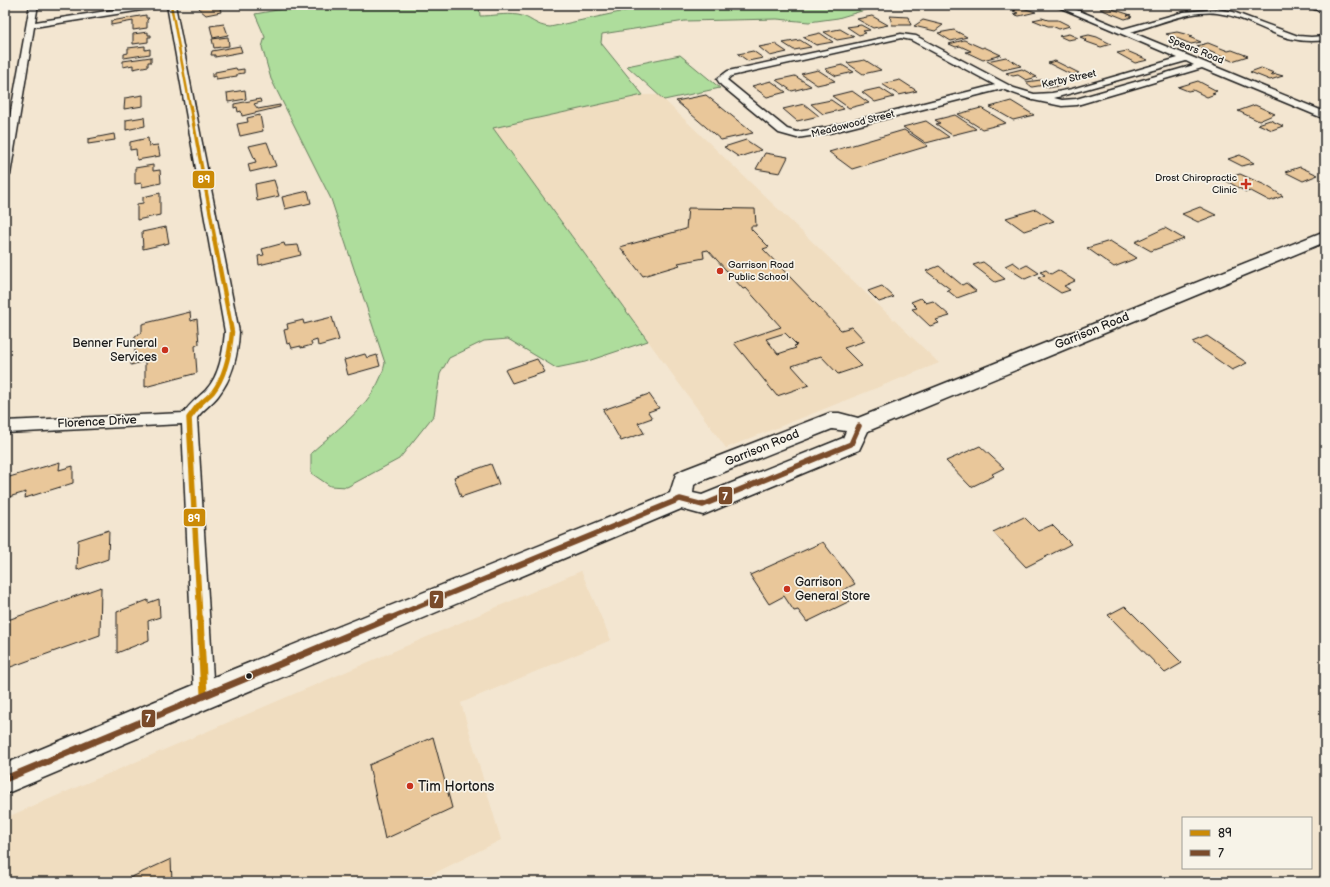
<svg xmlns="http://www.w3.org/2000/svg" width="1330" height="887" viewBox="0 0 1330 887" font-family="'Balsamiq Sans',sans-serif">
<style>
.built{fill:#f0ddc0}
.green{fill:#aedd9c;stroke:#657c5c}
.building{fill:#e9c79a;stroke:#1c1c1c;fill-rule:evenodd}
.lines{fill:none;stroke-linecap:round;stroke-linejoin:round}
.minor-casing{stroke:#1c1c1c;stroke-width:3}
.primary-casing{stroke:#1c1c1c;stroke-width:3}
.minor{fill:#f7f3e8;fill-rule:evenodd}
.primary{fill:#f7f3e8;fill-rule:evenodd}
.bus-1-far4-casing{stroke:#f7f3e8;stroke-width:4}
.bus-1-far3-casing{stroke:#f7f3e8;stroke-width:5.5}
.bus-1-far2-casing{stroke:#f7f3e8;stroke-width:7}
.bus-1-far1-casing{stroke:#f7f3e8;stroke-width:8}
.bus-1-casing{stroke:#f7f3e8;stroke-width:10}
.bus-2-far1-casing{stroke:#f7f3e8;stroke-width:8}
.bus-2-casing{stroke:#f7f3e8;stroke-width:10}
.bus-1-far4{stroke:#cb8a06;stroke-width:2.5}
.bus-1-far3{stroke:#cb8a06;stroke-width:3.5}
.bus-1-far2{stroke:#cb8a06;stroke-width:4.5}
.bus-1-far1{stroke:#cb8a06;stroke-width:5.5}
.bus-1{stroke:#cb8a06;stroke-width:7}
.bus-2-far1{stroke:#7a4b2a;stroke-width:5.5}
.bus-2{stroke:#7a4b2a;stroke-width:7}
.poi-dot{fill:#c8321e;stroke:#f7f3e8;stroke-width:1.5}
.bus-dot{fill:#1c1c1c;stroke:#f7f3e8;stroke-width:1.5}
.labels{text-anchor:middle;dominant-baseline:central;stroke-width:3.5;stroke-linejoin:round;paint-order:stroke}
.far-street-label{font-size:10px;fill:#1c1c1c;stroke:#f7f3e8}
.far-poi-label{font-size:10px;fill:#1c1c1c;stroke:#f7f3e8;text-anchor:end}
.street-label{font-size:12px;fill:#1c1c1c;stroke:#f7f3e8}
.poi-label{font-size:12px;fill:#1c1c1c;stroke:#f7f3e8;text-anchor:end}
.near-poi-label{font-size:14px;fill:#1c1c1c;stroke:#f7f3e8;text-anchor:start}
.line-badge{stroke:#f7f3e8;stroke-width:1.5}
.badge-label{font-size:11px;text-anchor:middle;font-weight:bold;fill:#fff}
</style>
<rect width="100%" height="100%" fill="#f3e6d1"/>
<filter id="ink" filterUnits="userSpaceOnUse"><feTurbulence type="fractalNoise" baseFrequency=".025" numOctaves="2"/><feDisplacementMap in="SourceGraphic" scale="8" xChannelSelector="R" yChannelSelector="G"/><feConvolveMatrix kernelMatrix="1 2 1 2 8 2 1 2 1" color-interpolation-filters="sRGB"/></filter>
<g filter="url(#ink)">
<path class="built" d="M 643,95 L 659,95 L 939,363 L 726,448 L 493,128 Z
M 581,571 L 611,640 L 461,703 L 501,840 L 417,882 L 5,882 L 5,818 Z"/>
<path class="green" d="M 305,5 L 479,5 L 480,16 C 492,16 506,13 518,15 C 531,17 535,26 550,27 L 653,5 L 882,5 L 838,18 L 809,22 L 777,19 L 685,21 L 602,34 L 601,43 L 643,95 L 493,128 L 648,341 L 585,362 L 556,368 L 508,339 L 484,341 L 449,358 L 440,374 L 434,415 L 399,459 L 347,487 L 330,486 L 311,473 L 311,453 C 338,428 378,401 385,363 L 331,199 L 271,79 L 262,47 L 265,37 L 255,14 Z
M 680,55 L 720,88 L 664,100 L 627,66 Z"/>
<path class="building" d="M 210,5 L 219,5 L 221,12 L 206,15 L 200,10 L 199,7 Z
M 1004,5 L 1019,5 L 1024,7 L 1022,8 L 1036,12 L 1019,16 L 1013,14 L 1018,13 L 1013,11 L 1016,10 Z
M 1109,8 L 1131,15 L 1127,15 L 1132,17 L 1125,19 L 1100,9 Z
M 146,15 L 146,18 L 149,18 L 147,20 L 147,28 L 133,30 L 133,21 L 111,25 L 111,21 Z
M 872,16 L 888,25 L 873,28 L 857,19 Z
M 890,16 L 908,17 L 911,25 L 892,25 Z
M 1042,18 L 1048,20 L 1058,20 L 1070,26 L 1059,29 L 1052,26 L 1048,26 L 1033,20 Z
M 923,20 L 943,25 L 935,31 L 914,26 Z
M 224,24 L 228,35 L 213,38 L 210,26 Z
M 861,25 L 870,30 L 863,31 L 866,33 L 859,35 L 847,27 Z
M 840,29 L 854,37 L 837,40 L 824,32 Z
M 954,30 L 967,37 L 951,41 L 938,33 Z
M 148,32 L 148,35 L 151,35 L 151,37 L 148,37 L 148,42 L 133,44 L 133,34 Z
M 1177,32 L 1193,36 L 1189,37 L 1201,42 L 1191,44 L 1166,34 Z
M 820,33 L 833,42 L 816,45 L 803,37 Z
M 1069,34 L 1078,38 L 1068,40 L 1059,36 Z
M 1089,35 L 1097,37 L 1111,44 L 1101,47 L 1084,41 L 1087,40 L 1080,37 Z
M 228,37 L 229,46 L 214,48 L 212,39 Z
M 800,40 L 811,47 L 794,50 L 783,43 Z
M 964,40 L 982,48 L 984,47 L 1001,55 L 983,60 L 966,52 L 971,51 L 960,46 L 956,47 L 949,44 Z
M 1208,43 L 1228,51 L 1232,50 L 1248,56 L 1232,61 L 1197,46 Z
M 775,44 L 787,52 L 770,56 L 759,47 Z
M 145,46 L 145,50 L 150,49 L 150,54 L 124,58 L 124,54 L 128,53 L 128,48 Z
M 240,46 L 242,52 L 215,57 L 215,55 L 211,55 L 212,51 Z
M 753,51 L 763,58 L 748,61 L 738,54 Z
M 1127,51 L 1148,60 L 1135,63 L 1117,53 Z
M 151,57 L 151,62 L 148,62 L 148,66 L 133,69 L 133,65 L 123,67 L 123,61 Z
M 1006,57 L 1021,66 L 1003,70 L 987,61 Z
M 865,60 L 881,70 L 863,74 L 847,63 Z
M 1055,61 L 1079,73 L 1072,75 L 1048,63 Z
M 842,65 L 854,72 L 836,76 L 825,69 Z
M 236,68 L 237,70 L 244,69 L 244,73 L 237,74 L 237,76 L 216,79 L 216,76 L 212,77 L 212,74 L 215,74 L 215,72 Z
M 1261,68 L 1274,73 L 1271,74 L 1273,75 L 1276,74 L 1283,76 L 1270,80 L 1250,72 Z
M 1022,69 L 1037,77 L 1026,80 L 1018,75 L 1013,76 L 1006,73 Z
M 818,70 L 835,81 L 817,85 L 801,74 Z
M 795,76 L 811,86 L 792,91 L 776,80 Z
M 1048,79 L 1059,86 L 1048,88 L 1044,85 L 1032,87 L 1026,82 Z
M 900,80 L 917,91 L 899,95 L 882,84 Z
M 771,81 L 786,92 L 767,97 L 752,86 Z
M 1198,81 L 1217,91 L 1212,93 L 1215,94 L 1207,97 L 1193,90 L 1188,91 L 1178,87 Z
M 880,88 L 894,97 L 875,102 L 862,92 Z
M 245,90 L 246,99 L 228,102 L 227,93 Z
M 852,91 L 869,103 L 849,108 L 832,96 Z
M 143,95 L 143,106 L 124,109 L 125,98 Z
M 706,95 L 753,133 L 721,140 L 676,101 Z
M 260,99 L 261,102 L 254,104 L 258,109 L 274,106 L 280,105 L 280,107 L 242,116 L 241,111 L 238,112 L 237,107 L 234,108 L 234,104 Z
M 831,100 L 844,109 L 823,114 L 811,104 Z
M 1011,101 L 1034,115 L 1013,120 L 990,107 Z
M 804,104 L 819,116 L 797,121 L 783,109 Z
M 1255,105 L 1275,114 L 1259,121 L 1238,111 Z
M 981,108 L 1006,123 L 982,129 L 958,114 Z
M 260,115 L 263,131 L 240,136 L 237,124 L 248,122 L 247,118 Z
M 955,115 L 976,129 L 952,135 L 936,124 L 940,123 L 935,120 Z
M 144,117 L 145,126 L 126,130 L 126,120 Z
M 1270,120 L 1283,126 L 1272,130 L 1258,124 Z
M 926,121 L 949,137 L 926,143 L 903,127 Z
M 904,130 L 928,146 L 852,169 L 829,152 Z
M 114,134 L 115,140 L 88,144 L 88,139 Z
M 148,138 L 149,146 L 158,145 L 160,156 L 137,160 L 136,149 L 130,150 L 130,142 Z
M 746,140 L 761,150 L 739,157 L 724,147 Z
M 267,142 L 276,166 L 250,172 L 248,164 L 256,162 L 249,146 Z
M 765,153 L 788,157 L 780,173 L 756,169 Z
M 1240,155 L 1254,163 L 1242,166 L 1228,159 Z
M 153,165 L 153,171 L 160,170 L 161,183 L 142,187 L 142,183 L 135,184 L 135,168 Z
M 1300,167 L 1318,175 L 1303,181 L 1285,172 Z
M 1240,174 L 1265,185 L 1283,196 L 1270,201 L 1251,191 L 1246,192 L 1223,179 Z
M 274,180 L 279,196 L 257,201 L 255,184 Z
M 308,191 L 311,203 L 285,209 L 282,197 Z
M 160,193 L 160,215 L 137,220 L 137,204 L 143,203 L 143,197 Z
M 1200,207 L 1216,215 L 1198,222 L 1182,214 Z
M 688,208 L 755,209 L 756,226 L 751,226 L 751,229 L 769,247 L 763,249 L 841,330 L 852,327 L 865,341 L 844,348 L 862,366 L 838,374 L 821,356 L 792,366 L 809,385 L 777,396 L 734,343 L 781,327 L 746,288 L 743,289 L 708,250 L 703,251 L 704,258 L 678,263 L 680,265 L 643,276 L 620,247 L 686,229 ZM 785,333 L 797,345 L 794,346 L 796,348 L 778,354 L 766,339 Z
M 1036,209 L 1054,221 L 1024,231 L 1006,218 Z
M 166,227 L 169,243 L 143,249 L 142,232 Z
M 1165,228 L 1184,239 L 1151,251 L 1135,242 Z
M 1110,241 L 1137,258 L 1114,267 L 1087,248 Z
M 284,243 L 285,246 L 298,245 L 301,255 L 259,265 L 258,256 L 264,255 L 262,249 Z
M 983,262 L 1005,279 L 995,282 L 973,265 Z
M 1013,262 L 1021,268 L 1027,265 L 1039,273 L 1025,279 L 1005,266 Z
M 939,266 L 962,285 L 966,283 L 976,291 L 957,298 L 947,290 L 950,289 L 926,271 Z
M 1046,270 L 1051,274 L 1058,270 L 1075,281 L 1064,286 L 1070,290 L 1061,293 L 1038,278 L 1045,275 L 1040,272 Z
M 882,286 L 894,297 L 879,302 L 868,291 Z
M 921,298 L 926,303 L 933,301 L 950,316 L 936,320 L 939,323 L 930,326 L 912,309 L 917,308 L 911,302 Z
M 190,312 L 191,321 L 197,319 L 199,344 L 195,346 L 197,373 L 145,387 L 145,361 L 131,365 L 131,356 L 135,355 L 135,336 L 142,332 L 142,324 Z
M 332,317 L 339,340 L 318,346 L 317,340 L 311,342 L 312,345 L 301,348 L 301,346 L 292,348 L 290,343 L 287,344 L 284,330 L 288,329 L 287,324 L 303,320 L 304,324 Z
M 1207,336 L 1247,363 L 1232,370 L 1192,342 Z
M 365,354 L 367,358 L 377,355 L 380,366 L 348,375 L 344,360 Z
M 537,359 L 545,372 L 512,383 L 505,370 Z
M 649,394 L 659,408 L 648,412 L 652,418 L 638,423 L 644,433 L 621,441 L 603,410 Z
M 980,446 L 1004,468 L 992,474 L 994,476 L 971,487 L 946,461 Z
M 60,462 L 59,470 L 73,466 L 73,483 L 25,498 L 26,492 L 5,498 L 6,478 Z
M 491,464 L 499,484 L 461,497 L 454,477 Z
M 1024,517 L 1038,531 L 1052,525 L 1071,544 L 1026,567 L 993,532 Z
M 109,530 L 108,559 L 77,570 L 78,540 Z
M 823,542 L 855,584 L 843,590 L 850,601 L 807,622 L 798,610 L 794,611 L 784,596 L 769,604 L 750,575 Z
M 101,587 L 100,635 L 5,669 L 5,621 Z
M 159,599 L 160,617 L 148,621 L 149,640 L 117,653 L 117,612 L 148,600 L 148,603 Z
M 1125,606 L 1182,663 L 1165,673 L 1108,615 Z
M 433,737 L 452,808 L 385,839 L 369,765 Z
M 171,859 L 172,882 L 121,882 Z"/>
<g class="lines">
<g class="minor-casing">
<path id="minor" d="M 30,5 L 38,5 L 35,22 L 146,5 L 165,5 L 161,7 L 34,27 L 10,175 L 5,178 L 5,145 Z
M 167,5 L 175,5 L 239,332 C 238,355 233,377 218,396 C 212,404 203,409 197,418 L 214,695 L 211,702 L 204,705 L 197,702 L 194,695 L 182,424 L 5,433 L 5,421 L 184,413 C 190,403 198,398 206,390 C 220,375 223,352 225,332 Z
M 1054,5 L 1065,5 L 1123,29 L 1184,12 L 1217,9 L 1233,12 L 1298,36 L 1311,37 L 1325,36 L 1325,40 C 1279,47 1257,18 1217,13 C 1189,10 1157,25 1131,32 L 1325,112 L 1325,119 L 1202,68 L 1077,105 L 1062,106 L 1033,100 L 1002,89 L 829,133 L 797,138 L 779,133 L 721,85 L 717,79 L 728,71 L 901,34 L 916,36 L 1014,88 L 1034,94 L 1052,93 L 1072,89 L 1178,58 ZM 901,38 L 911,40 L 995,85 L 829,127 L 797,132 L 787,129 L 727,80 L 731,76 ZM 1186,61 L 1194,65 L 1076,99 L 1062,100 L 1054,98 Z
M 1304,5 L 1315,5 L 1325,8 L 1325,13 Z"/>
</g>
<g class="primary-casing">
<path id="primary" d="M 1325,231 L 1325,242 L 868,431 L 859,450 L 703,515 L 681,509 L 5,794 L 5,764 L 194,685 L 670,493 L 676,474 L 683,470 L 830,413 L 839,413 L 858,418 ZM 832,429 L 846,431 L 843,438 L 702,495 L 693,493 L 694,485 L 699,482 Z"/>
</g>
<use href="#minor" class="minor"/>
<use href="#primary" class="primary"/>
<g class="bus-1-far4-casing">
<path id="bus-1-far4" d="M 171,5 L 190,106"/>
</g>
<g class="bus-1-far3-casing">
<path id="bus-1-far3" d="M 190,105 L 215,239"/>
</g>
<g class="bus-1-far2-casing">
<path id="bus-1-far2" d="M 197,407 C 202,402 208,397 213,392 C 226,375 230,353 232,332 L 214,238"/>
</g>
<g class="bus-1-far1-casing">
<path id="bus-1-far1" d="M 198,406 L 189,418 L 200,619"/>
</g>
<g class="bus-1-casing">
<path id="bus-1" d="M 200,618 L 204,695"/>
</g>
<g class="bus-2-far1-casing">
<path id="bus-2-far1" d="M 388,619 L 680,499 L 703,505 L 851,444 L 859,426"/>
</g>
<g class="bus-2-casing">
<path id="bus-2" d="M 5,779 L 390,618"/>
</g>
<use href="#bus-1-far4" class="bus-1-far4"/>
<use href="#bus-1-far3" class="bus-1-far3"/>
<use href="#bus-1-far2" class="bus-1-far2"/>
<use href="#bus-1-far1" class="bus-1-far1"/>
<use href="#bus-1" class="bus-1"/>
<use href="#bus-2-far1" class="bus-2-far1"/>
<use href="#bus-2" class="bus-2"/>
</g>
</g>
<g class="poi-dot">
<path d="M1244 178h4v4h4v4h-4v4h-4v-4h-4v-4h4z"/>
<circle cx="720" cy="271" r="4"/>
<circle cx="165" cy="350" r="4"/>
<circle cx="787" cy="589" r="4"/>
<circle cx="410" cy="786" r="4"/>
</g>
<circle class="bus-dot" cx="249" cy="676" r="3.5"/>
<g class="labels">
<g class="far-street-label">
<text transform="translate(1196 50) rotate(22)">Spears Road</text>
<text transform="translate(1069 79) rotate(-12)">Kerby Street</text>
<text transform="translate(853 124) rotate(-14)">Meadowood Street</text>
</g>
<g class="far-poi-label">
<text x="1237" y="178">Drost Chiropractic<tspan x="1237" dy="12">Clinic</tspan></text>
<text x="728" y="265" text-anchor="start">Garrison Road<tspan x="728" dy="12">Public School</tspan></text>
</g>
<g class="street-label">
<text transform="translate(1092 331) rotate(-22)">Garrison Road</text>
<text transform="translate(97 422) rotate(-3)">Florence Drive</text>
<text transform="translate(762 448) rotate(-22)">Garrison Road</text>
</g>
<g class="poi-label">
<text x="157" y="343">Benner Funeral<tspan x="157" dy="14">Services</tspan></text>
<text x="795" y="582" text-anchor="start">Garrison<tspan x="795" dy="14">General Store</tspan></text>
</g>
<g class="near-poi-label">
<text x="418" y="786">Tim Hortons</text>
</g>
</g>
<g class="line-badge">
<rect x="192" y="170" width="23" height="19" rx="4" fill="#cb8a06"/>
<rect x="718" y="486" width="15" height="19" rx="4" fill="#7a4b2a"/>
<rect x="183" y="508" width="23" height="19" rx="4" fill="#cb8a06"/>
<rect x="429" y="590" width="15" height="19" rx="4" fill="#7a4b2a"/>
<rect x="141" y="709" width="15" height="19" rx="4" fill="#7a4b2a"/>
</g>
<g class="badge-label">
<text x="204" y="183">89</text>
<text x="725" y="500">7</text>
<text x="194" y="522">89</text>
<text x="436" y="603">7</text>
<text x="148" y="722">7</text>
</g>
<rect width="1330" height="887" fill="none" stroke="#f7f3e8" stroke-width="20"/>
<rect x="10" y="10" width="1310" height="867" fill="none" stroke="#1c1c1c" stroke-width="1.5" filter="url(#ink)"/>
<rect x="1182" y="817" width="130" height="52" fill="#f7f3e8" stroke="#9f9d96"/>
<rect x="1190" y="830" width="20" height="6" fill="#cb8a06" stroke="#9f9d96"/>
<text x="1218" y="837" font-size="12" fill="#1c1c1c">89</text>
<rect x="1190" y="850" width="20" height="6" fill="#7a4b2a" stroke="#9f9d96"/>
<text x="1218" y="857" font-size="12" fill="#1c1c1c">7</text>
</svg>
